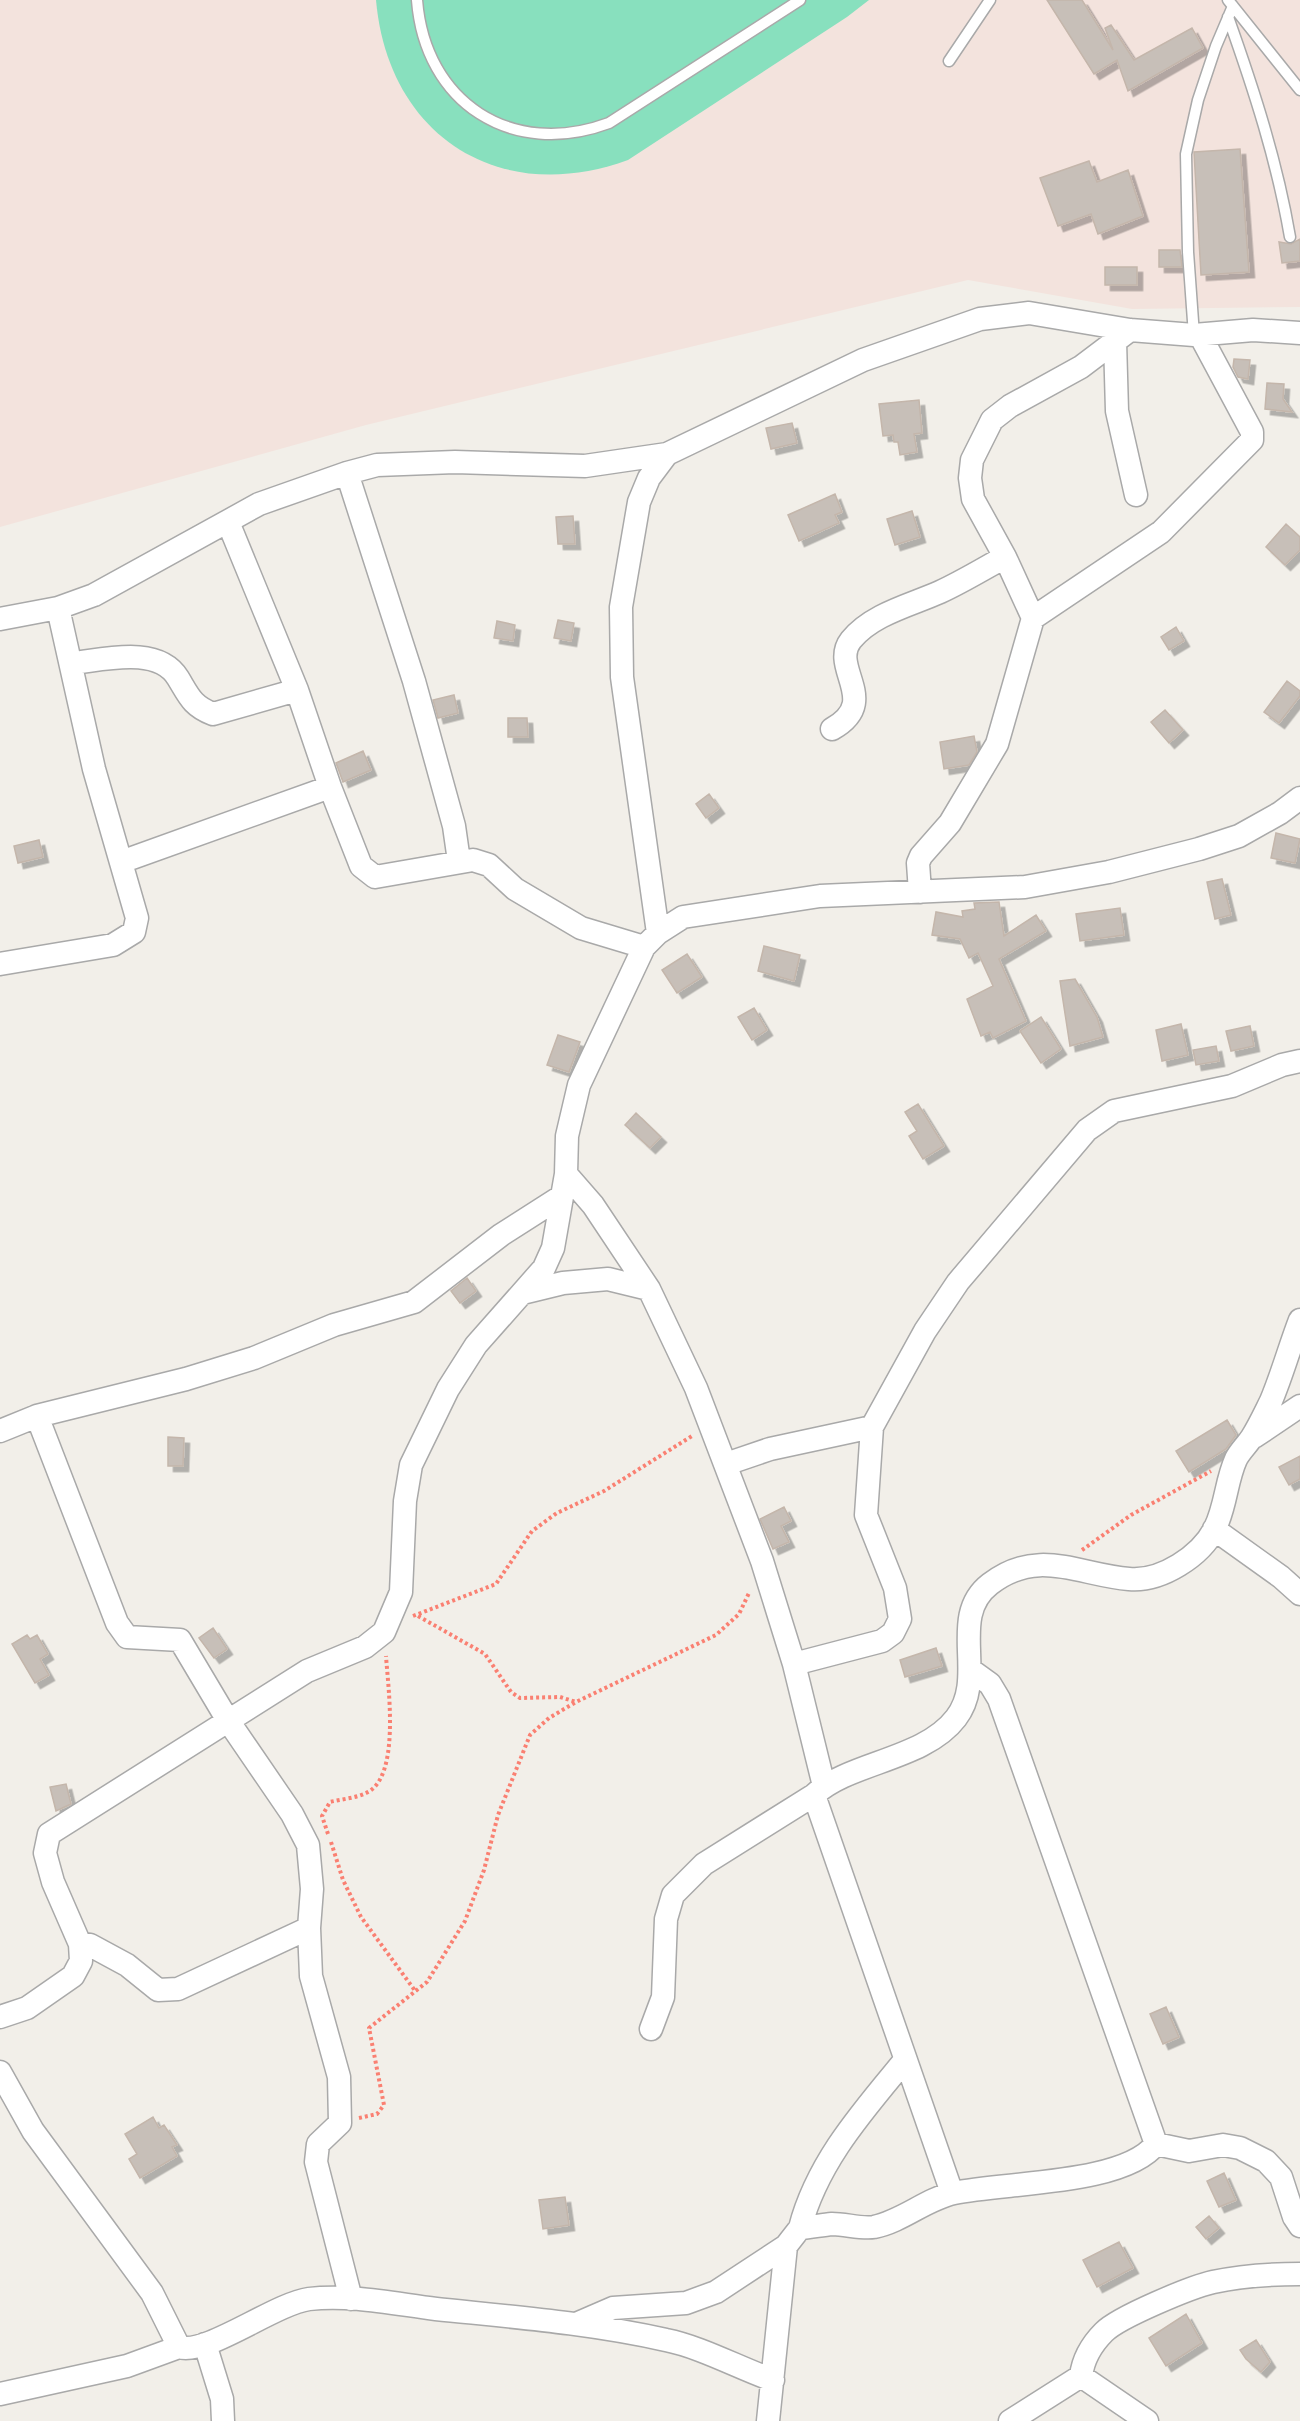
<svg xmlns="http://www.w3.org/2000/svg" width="1300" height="2421" viewBox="0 0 1300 2421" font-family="Poppins,sans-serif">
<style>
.military{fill:#f3e3dd}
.pitch{fill:#88e0be}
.building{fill:#c7bfb8;stroke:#c4b6ab;stroke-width:1.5;filter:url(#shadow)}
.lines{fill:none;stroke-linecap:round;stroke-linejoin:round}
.lane-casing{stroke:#a9a9a9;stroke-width:13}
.street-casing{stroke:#a9a9a9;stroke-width:25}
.path{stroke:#fa8072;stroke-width:4;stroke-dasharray:3 3;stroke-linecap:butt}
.lane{stroke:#fff;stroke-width:10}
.street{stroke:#fff;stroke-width:22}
</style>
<defs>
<filter id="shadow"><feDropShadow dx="5.5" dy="5.5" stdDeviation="0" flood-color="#0004"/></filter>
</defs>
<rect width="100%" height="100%" fill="#f2efe9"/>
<path class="military" d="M 0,0 L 1300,0 L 1300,307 L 1132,309 L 968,280 L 366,425 L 0,527 Z"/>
<path class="pitch" d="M 376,0 L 869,0 L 847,17 L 628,160 C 499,207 388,136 376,0 Z"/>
<path class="building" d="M 1047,0 L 1082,0 L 1113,50 L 1105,28 L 1111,25 L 1134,60 L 1192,28 L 1203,48 L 1128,91 L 1117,60 L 1094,74 Z
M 1240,149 L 1249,272 L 1201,275 L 1194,152 Z
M 1089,161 L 1097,182 L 1128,170 L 1143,216 L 1098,234 L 1091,214 L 1058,226 L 1040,178 Z
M 1300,239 L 1300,261 L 1282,263 L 1279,242 L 1291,244 Z
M 1159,250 L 1180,250 L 1182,267 L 1159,267 Z
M 1105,267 L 1137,267 L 1137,285 L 1105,285 Z
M 1234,359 L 1250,360 L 1248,379 L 1238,377 L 1233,367 Z
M 1267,383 L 1284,384 L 1283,399 L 1292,412 L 1265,409 Z
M 919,400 L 922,433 L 914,434 L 917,452 L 900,455 L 898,442 L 894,442 L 893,435 L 883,436 L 879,404 Z
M 792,423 L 797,443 L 771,449 L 766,428 Z
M 835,494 L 842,512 L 835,515 L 839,523 L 799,541 L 788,515 Z
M 912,511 L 920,537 L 895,545 L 887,519 Z
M 573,516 L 575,544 L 558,544 L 556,517 Z
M 1286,524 L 1300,537 L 1300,550 L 1285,565 L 1266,547 Z
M 558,620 L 574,623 L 571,641 L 554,638 Z
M 497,621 L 515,625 L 513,641 L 494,638 Z
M 1176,627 L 1184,641 L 1169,650 L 1161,637 Z
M 1287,681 L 1300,691 L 1300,696 L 1279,723 L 1264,712 Z
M 454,695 L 458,713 L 438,718 L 433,700 Z
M 1165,710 L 1183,730 L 1169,743 L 1151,722 Z
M 508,718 L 527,718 L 528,737 L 508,737 Z
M 974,736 L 977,752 L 969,765 L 944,769 L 940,742 Z
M 363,751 L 371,770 L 343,782 L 336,763 Z
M 709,794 L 719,808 L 706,818 L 696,804 Z
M 1276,833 L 1300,839 L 1295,863 L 1271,858 Z
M 39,840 L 43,857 L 18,863 L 14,846 Z
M 1222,879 L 1231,915 L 1215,919 L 1207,882 Z
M 999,902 L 1004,936 L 1036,915 L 1046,931 L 999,959 L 1026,1021 L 993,1038 L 990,1032 L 981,1036 L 967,999 L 993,986 L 978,953 L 969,958 L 960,939 L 932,935 L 936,912 L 963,917 L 962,911 L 975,909 L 974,903 Z
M 1120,908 L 1124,935 L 1080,941 L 1076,914 Z
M 764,946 L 800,955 L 794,981 L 758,971 Z
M 687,954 L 702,977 L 677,993 L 662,970 Z
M 1075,979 L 1097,1017 L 1103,1037 L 1070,1046 L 1060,981 Z
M 754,1008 L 767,1030 L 752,1040 L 738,1017 Z
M 1041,1017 L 1061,1049 L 1041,1063 L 1020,1031 Z
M 1181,1024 L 1188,1055 L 1162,1061 L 1156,1030 Z
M 1250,1026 L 1254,1046 L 1231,1051 L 1226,1031 Z
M 558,1035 L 580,1042 L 569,1072 L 547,1065 Z
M 1216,1046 L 1219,1061 L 1196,1065 L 1193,1050 Z
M 918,1104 L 944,1146 L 923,1159 L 909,1136 L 917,1131 L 905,1112 Z
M 636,1113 L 661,1137 L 650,1148 L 625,1125 Z
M 467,1278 L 476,1291 L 460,1303 L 451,1291 Z
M 1227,1420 L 1236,1435 L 1226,1449 L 1189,1472 L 1176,1451 Z
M 168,1437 L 184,1438 L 183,1466 L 168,1466 Z
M 1300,1456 L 1300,1479 L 1289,1485 L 1279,1467 Z
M 784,1507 L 791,1521 L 781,1526 L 789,1542 L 773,1549 L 760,1519 Z
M 213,1628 L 227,1649 L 214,1658 L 199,1638 Z
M 27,1635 L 30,1639 L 37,1635 L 48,1654 L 40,1659 L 49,1675 L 35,1683 L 12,1644 Z
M 936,1648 L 942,1666 L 905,1677 L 900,1660 Z
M 66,1784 L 71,1804 L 56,1811 L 50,1787 Z
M 1166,2007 L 1179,2037 L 1163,2044 L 1150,2014 Z
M 153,2117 L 159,2128 L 164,2125 L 177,2145 L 172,2147 L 177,2156 L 140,2178 L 129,2159 L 137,2154 L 125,2134 Z
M 1224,2173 L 1236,2200 L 1219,2207 L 1207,2181 Z
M 565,2197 L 569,2225 L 543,2229 L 539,2200 Z
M 1209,2216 L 1219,2228 L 1206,2239 L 1196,2227 Z
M 1119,2242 L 1133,2268 L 1097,2287 L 1083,2260 Z
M 1186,2314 L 1202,2343 L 1166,2366 L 1149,2338 Z
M 1256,2340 L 1270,2362 L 1261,2372 L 1246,2359 L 1240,2350 Z"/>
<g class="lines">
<g class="lane-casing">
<path id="lane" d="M 417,0 C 425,103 512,159 609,123 L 800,0
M 1228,0 L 1300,90
M 1228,17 C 1254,90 1277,161 1290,237
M 949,61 L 990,0
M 1194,335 L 1188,252 L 1186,154 L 1198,100 L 1216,46 L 1233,6"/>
</g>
<g class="street-casing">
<path id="street" d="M 1115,341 L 1117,411 L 1136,495
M 347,473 L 414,681 L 454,826 L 459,861
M 228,522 L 297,690 L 330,787 L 361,866 L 375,877 L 473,860 L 489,865 L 515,889 L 581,928 L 644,947
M 1033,618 L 1161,532 L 1252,440 L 1252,432 L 1200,335
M 0,619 L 58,608 L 94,595 L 259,504 L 347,473 L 377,465 L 455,462 L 585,466 L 667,454 L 863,360 L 980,319 L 1029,313 L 1130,330 L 1194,335 L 1253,330 L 1300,333
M 72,663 C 103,660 158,645 178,678 C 189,696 192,706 213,714 L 297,690
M 832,729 C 882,701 829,668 851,640 C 872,614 911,605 940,592 C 962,582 983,569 1005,557
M 121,862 L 330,787
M 920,892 L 918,863 L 921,856 L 950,823 L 997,744 L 1033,618 L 1005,557 L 973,499 L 970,478 L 972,460 L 992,420 L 1010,406 L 1081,367 L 1130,330
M 658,933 L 622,677 L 621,607 L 639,502 L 649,478 L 667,454
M 0,964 L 113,945 L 134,932 L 137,918 L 94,769 L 58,608
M 566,1174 L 593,1205 L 649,1289 L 696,1388 L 762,1561 L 794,1664 L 824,1786
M 522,1293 L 563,1283 L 608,1279 L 649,1289
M 37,1416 L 117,1623 L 127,1637 L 180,1640 L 227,1719 L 292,1814 L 308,1845 L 312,1889 L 309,1928 L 311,1976 L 339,2077 L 340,2123 L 318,2144 L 316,2162 L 351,2299
M 0,1431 L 37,1416 L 186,1379 L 254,1358 L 334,1325 L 414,1302 L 501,1235 L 562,1196
M 1254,1437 L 1300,1406
M 726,1464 L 770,1449 L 872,1427
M 1214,1529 L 1281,1577 L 1300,1594
M 794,1664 L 882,1641 L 893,1633 L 900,1619 L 895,1588 L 866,1515 L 872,1427 L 925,1331 L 958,1282 L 1087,1130 L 1114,1111 L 1232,1086 L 1282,1065 L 1300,1061
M 972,1671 L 990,1684 L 999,1699 L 1156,2144 L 1189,2151 L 1223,2145 L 1240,2148 L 1266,2161 L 1281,2177 L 1294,2217 L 1300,2226
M 80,1944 L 90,1945 L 127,1965 L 158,1990 L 178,1989 L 309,1928
M 0,2017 L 27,2008 L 73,1976 L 81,1961 L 80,1944 L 53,1882 L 45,1853 L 49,1834 L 307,1671 L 365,1647 L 384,1632 L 401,1592 L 405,1501 L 411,1465 L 448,1389 L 476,1345 L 544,1268 L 553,1248 L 566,1174 L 567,1136 L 579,1085 L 644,947 L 658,933 L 683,917 L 820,896 L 1025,887 L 1109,872 L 1199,849 L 1239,836 L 1280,813 L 1300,798
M 651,2029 L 663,1997 L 666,1919 L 673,1895 L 704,1864 L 814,1795
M 0,2072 L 33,2131 L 152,2293 L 179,2347 C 206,2356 274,2304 309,2299 C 350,2294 395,2304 436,2309 C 513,2317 591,2323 666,2340 C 701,2347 739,2368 773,2380
M 952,2193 L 814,1795 C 849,1762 924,1760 956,1718 C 988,1677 947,1617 990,1584 C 1038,1547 1079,1575 1129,1579 C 1161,1582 1201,1556 1215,1528 C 1226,1506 1226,1481 1236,1459 C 1240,1451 1247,1445 1252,1437 C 1259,1426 1265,1413 1271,1401 C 1282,1375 1290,1346 1300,1320
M 800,2228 C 817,2162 863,2111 905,2060
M 576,2324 L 613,2308 L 686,2303 L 716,2292 L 786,2246 L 800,2228 C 811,2227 822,2225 832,2224 C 846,2224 861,2229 874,2227 C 903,2221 926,2199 954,2193 C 1005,2182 1124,2185 1156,2144
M 205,2344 L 222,2399 L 223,2421
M 1081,2376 C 1083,2360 1092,2344 1104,2332 C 1119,2317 1191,2287 1213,2282 C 1241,2276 1271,2274 1300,2274
M 0,2394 L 127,2366 L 179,2347
M 768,2421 L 786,2246
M 1010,2421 L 1081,2376 L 1147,2421"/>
</g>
<path class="path" d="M 1082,1550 L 1131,1515 L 1211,1471
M 413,1616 L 496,1584 L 532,1531 L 557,1513 L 604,1491 L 692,1436
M 418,1616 L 485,1654 L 511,1692 L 520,1698 L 560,1697 L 576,1702
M 328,1834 L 322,1816 L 330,1802 C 342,1799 356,1798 366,1793 C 401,1778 388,1687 386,1656
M 331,1842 L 343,1880 L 361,1917 L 416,1992
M 359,2118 L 377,2114 L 384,2105 L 369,2028 L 427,1982 L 465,1921 L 484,1870 L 498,1815 L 530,1735 L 549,1718 L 576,1702 L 716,1635 L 739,1614 L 749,1593"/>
<use href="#lane" class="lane"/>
<use href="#street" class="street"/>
</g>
</svg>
